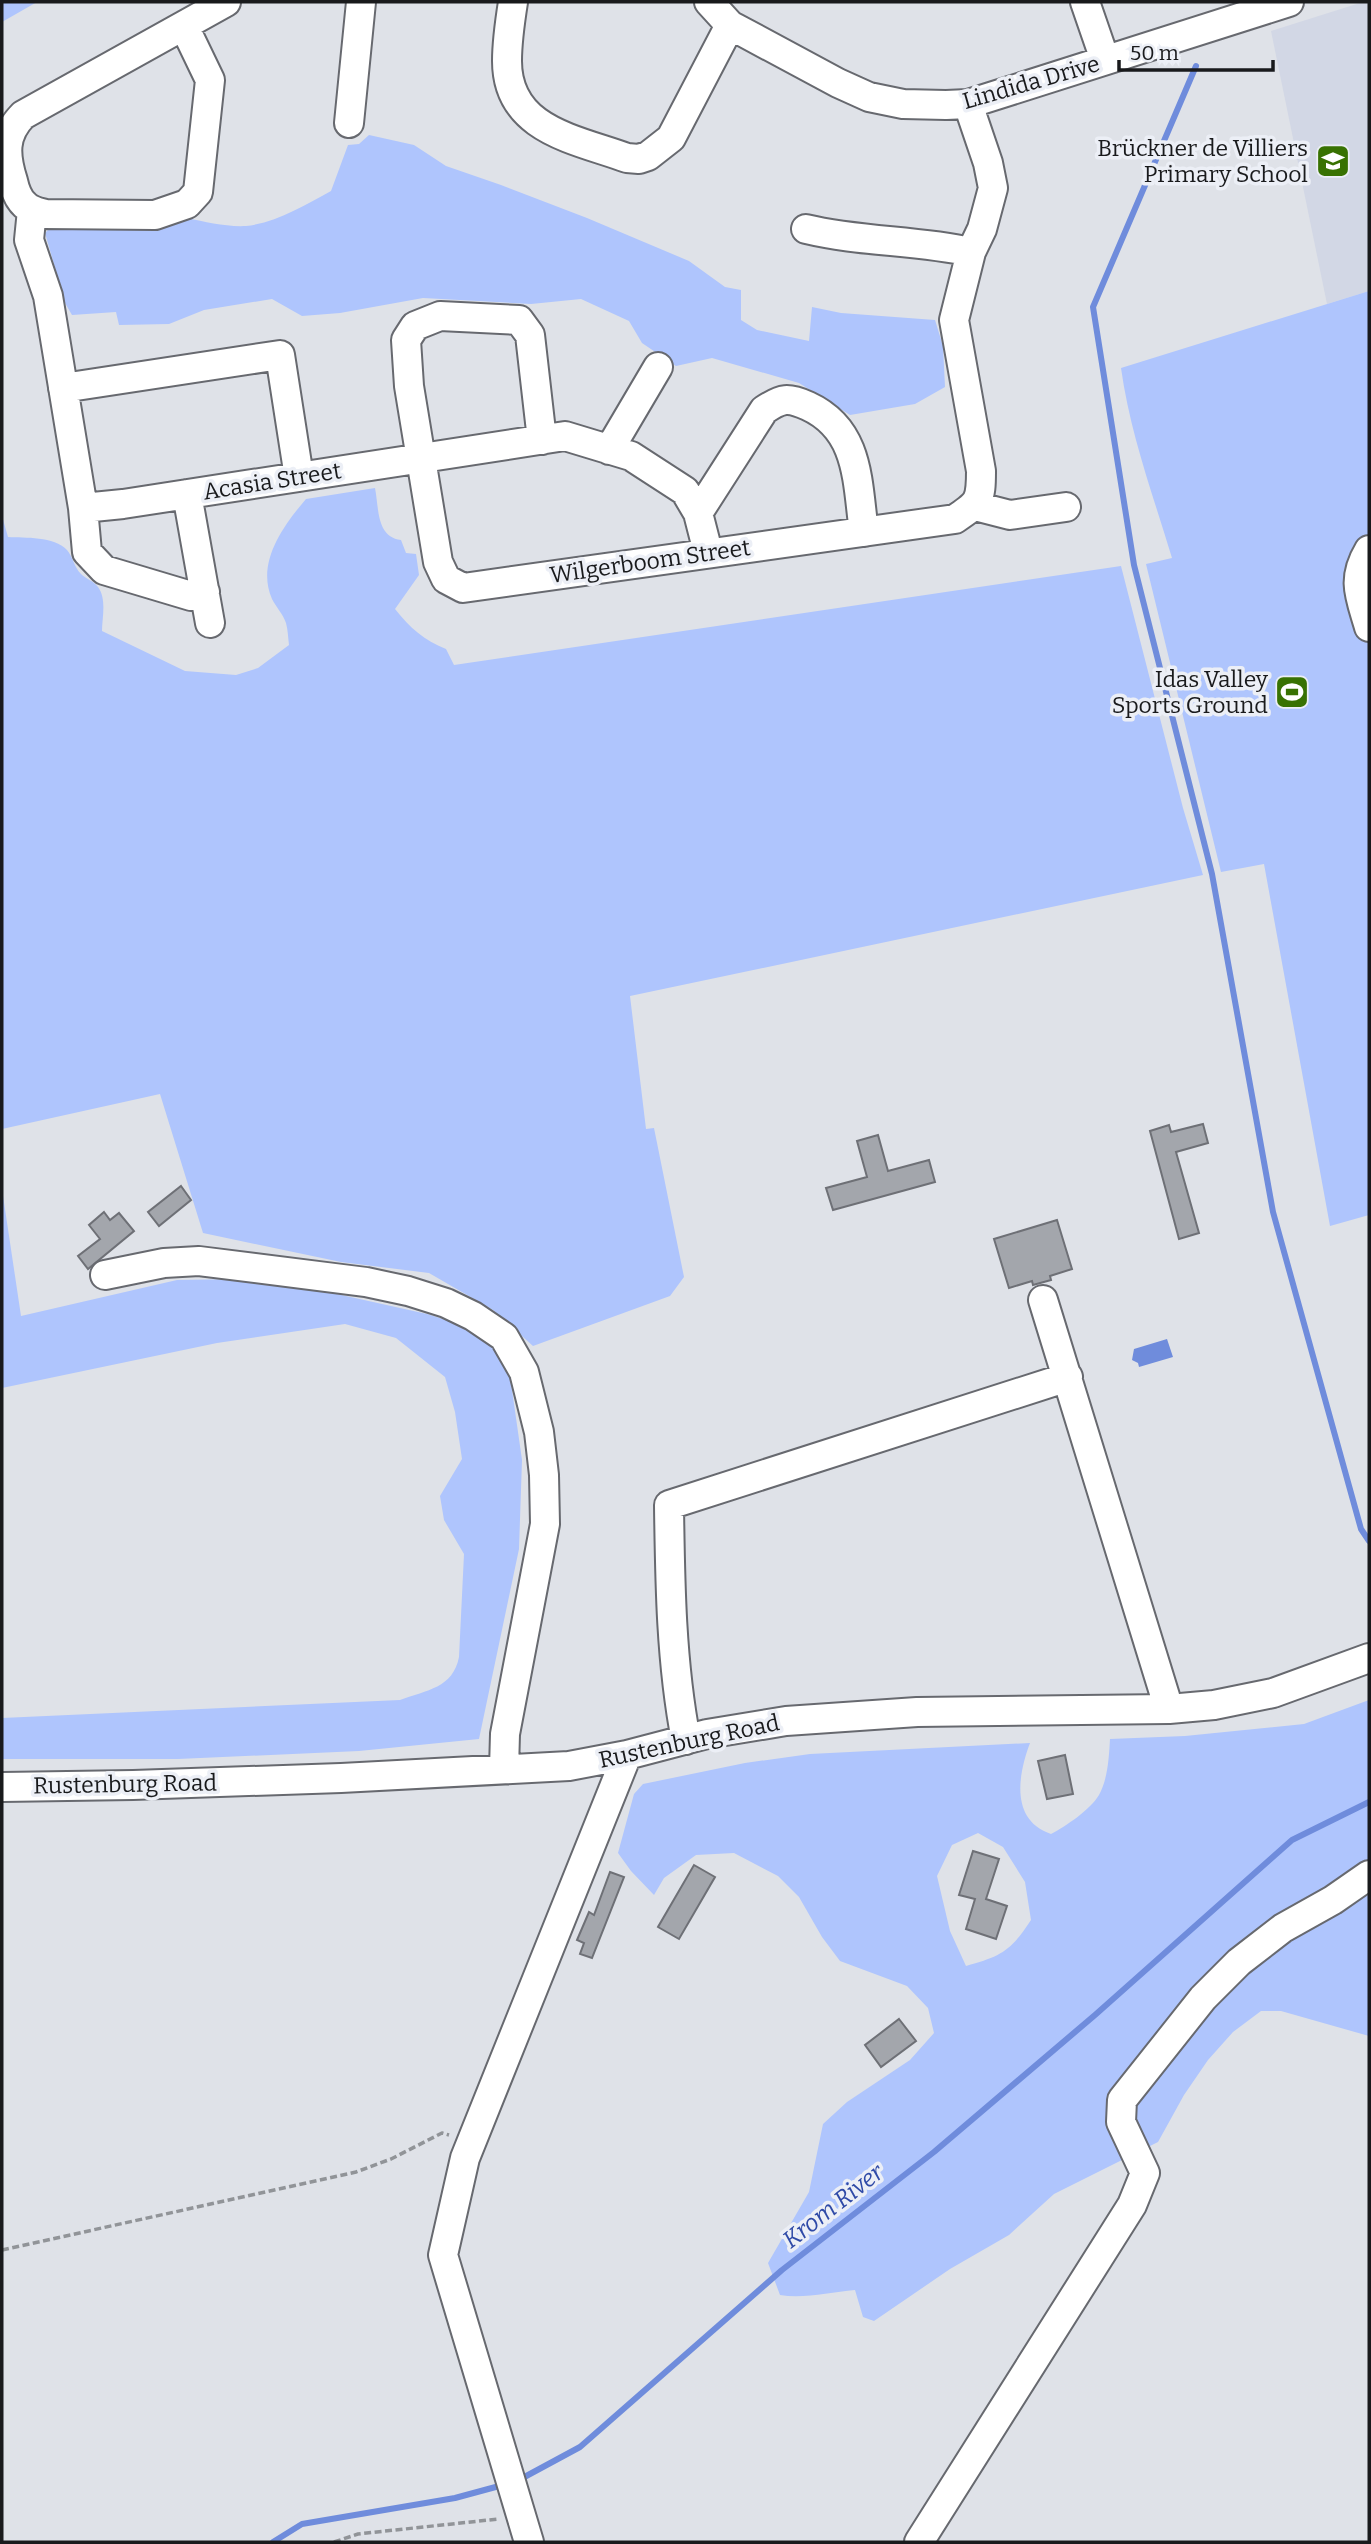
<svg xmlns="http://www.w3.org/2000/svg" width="1371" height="2544" viewBox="0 0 1371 2544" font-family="Bitter,serif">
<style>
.built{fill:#d2d7e5}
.green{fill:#afc5fd;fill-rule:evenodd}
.water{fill:#6f8cdc}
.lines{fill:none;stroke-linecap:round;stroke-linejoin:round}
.stream{stroke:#6f8cdc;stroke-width:6}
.building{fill:#a3a6ac;stroke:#6e7076;stroke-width:2}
.minor-casing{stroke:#67696f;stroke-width:32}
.path{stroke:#919498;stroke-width:3.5;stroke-dasharray:7 3.5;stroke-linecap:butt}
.minor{stroke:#fff;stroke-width:28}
.labels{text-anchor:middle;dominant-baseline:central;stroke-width:7;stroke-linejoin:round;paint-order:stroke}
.street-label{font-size:23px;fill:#191a1c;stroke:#eceff6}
.poi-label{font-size:23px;fill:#191a1c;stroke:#eceff6;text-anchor:end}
.water-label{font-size:24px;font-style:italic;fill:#2f4aa7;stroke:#eceff6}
</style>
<rect width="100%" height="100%" fill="#dfe2e8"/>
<path class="built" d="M 1363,2 L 1369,2 L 1369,291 L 1327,304 L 1271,31 Z"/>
<path class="green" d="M 2,2 L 37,2 L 2,22 Z
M 369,135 L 414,145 L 446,166 L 501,185 L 587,218 L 689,261 L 725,287 L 741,290 L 741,320 L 757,330 L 809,341 L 812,307 L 841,313 L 935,320 L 943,346 L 945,387 L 915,404 L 850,415 L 799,383 L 712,358 L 676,366 L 642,343 L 629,321 L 581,299 L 531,304 L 423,298 L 340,313 L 302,316 L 272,299 L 204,310 L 169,324 L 119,325 L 116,312 L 72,315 L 65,303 L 45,233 L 52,226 L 174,224 L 187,218 C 206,222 226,227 246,226 C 276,223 305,205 331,191 L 348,145 L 359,144 Z
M 1369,291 L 1369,1215 L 1330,1226 L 1264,864 L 1221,872 L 1146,564 L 1172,558 C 1153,495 1130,433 1121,368 Z
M 375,488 C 379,508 376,537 401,540 L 406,553 L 416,554 L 419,575 L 395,609 C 410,628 424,640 446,649 L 454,665 L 1121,566 L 1183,808 L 1203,875 L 630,996 L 646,1129 L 654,1128 L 684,1277 L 670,1296 L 533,1346 L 493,1310 L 429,1273 L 341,1262 L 203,1233 L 160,1094 L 2,1129 L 2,516 L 8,537 C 25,538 54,536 67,550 C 73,557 74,567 81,574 C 86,579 94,581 98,587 C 107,599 102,618 102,631 L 185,671 L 236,675 L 258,668 L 289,645 C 288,638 288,630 286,623 C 283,614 276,607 272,599 C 256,563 283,526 306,499 Z
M 2,1189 L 21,1316 L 177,1280 L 245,1279 L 337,1294 L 427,1314 L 459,1324 L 493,1344 L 509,1369 L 522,1460 L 519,1549 L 479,1739 L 359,1751 L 178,1759 L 2,1759 L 2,1718 L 400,1700 C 427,1690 453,1688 459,1657 L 464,1554 L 444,1520 L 440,1496 L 462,1459 L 455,1412 L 445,1377 L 396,1338 L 345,1324 L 217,1343 L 2,1388 Z
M 1369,1700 L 1369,2036 L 1281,2011 L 1261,2011 L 1233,2032 L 1208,2060 L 1184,2095 L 1158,2142 L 1054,2194 L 1009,2235 L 950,2269 L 874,2321 L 863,2317 L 855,2290 C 830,2292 804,2299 780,2295 L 768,2263 L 809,2192 L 823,2124 L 847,2102 L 910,2060 L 934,2033 L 928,2008 L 907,1986 L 840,1961 L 822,1937 L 799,1897 L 778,1876 L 734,1853 L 696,1855 L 664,1878 L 654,1895 L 631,1871 L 618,1853 L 634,1794 L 643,1784 L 745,1763 L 810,1754 L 1030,1743 C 1018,1775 1010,1820 1051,1834 C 1066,1826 1090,1810 1099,1795 C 1108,1779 1109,1756 1110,1739 L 1185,1736 L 1304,1724 ZM 978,1833 L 1003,1847 L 1025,1882 L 1031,1920 C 1010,1952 1001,1956 966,1966 L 950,1931 L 937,1876 L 952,1845 Z"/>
<path class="water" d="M 1167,1339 L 1173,1357 L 1139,1367 L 1138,1363 L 1132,1360 L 1134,1349 Z"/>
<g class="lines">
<path class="stream" d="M 1196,66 L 1093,307 L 1134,565 L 1212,874 L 1273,1212 L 1361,1529 L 1369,1541
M 517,2481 L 580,2447 L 782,2270 L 934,2152 L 1095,2015 L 1292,1840 L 1369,1802
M 273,2542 L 302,2524 L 455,2498 L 503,2485"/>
</g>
<path class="building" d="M 1203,1124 L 1208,1143 L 1176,1152 L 1199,1233 L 1179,1239 L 1150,1131 L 1169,1125 L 1171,1132 Z
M 878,1135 L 888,1171 L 929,1160 L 935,1182 L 833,1210 L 826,1188 L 867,1177 L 857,1141 Z
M 181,1186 L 191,1200 L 159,1226 L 148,1212 Z
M 104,1212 L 110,1220 L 119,1213 L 134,1231 L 88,1269 L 78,1256 L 100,1239 L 89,1225 Z
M 1057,1220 L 1072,1269 L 1050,1276 L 1051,1280 L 1033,1285 L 1032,1281 L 1009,1288 L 994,1239 Z
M 1065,1755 L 1073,1794 L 1047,1799 L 1038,1761 Z
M 973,1851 L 999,1859 L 986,1899 L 1007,1906 L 996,1939 L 966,1929 L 975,1899 L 959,1895 Z
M 694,1865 L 715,1877 L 679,1939 L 658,1927 Z
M 610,1872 L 624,1877 L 592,1958 L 580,1954 L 584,1943 L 577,1940 L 589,1912 L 594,1915 Z
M 899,2019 L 916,2041 L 881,2067 L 865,2045 Z"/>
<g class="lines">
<g class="minor-casing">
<path id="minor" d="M 513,2 C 510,21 507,42 507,61 C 507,130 575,139 627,158 L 639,159 L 648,156 L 671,138 L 730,25
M 709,2 L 730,25 L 838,83 L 869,97 L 903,104 L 946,105 L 968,104 L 1006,92 L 1289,2
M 1085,2 L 1105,60
M 184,26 L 210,80 L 198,192 L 187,204 L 155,215 L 45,214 C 38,212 31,211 25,205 C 18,199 15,190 13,181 C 5,156 3,135 23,115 L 226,2
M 349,123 L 361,2
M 32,210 L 29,240 L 48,296 L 83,508 L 123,504 L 565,436 L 631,456 L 685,491 L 698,513 L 708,552
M 806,229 C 860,242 917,240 971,252
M 63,388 L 280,355 L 299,477
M 542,440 L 530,335 L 519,320 L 440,316 L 415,326 L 406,340 L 409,386 L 438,562 L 446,579 L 463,588 L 955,519 C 979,503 981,501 981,471 L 954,320 L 971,252 L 982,229 L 993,188 L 988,163 L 968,104
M 609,450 L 658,367
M 187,494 L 210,623
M 975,506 L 1010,515 L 1066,507
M 83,508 L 87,552 L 104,570 L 191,596 L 205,592
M 698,513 L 764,410 C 782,398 788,397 808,406 C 860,430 857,482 864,532
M 1369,550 C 1351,580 1360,596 1369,627
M 105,1275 L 164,1263 L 199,1261 L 366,1282 L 408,1291 L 446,1303 L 473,1316 L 504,1337 L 524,1372 L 539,1432 L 544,1475 L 545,1524 L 505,1734 L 504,1769
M 1043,1300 L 1169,1709
M 686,1740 C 671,1662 670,1583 669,1505 L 1068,1377
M 2,1787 L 133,1785 L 341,1778 L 569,1766 L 627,1755 L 707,1734 L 786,1721 L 917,1712 L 1169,1709 L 1214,1705 L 1273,1693 L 1369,1658
M 529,2542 L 443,2255 L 465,2158 L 627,1755
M 919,2542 L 1132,2205 L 1145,2173 L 1121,2122 L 1122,2100 L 1203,1998 L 1239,1962 L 1283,1928 L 1333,1900 L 1369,1875"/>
</g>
<path class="path" d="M 2,2250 L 356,2172 L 391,2159 L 442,2133 L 449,2135
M 334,2542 L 358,2534 L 498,2519"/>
<use href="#minor" class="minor"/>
</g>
<defs>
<g id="school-square" transform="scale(1.75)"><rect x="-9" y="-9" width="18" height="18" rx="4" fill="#387202" stroke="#eceff6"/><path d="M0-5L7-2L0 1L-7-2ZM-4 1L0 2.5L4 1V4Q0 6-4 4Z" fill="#fff"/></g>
<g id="stadium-square" transform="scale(1.75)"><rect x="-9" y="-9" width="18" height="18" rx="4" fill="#387202" stroke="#eceff6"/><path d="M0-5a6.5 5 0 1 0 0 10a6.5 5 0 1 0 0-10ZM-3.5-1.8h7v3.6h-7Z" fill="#fff"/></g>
</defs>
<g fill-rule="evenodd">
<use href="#school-square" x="1333" y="161"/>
<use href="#stadium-square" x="1292" y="692"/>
</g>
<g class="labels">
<g class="street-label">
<text transform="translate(1031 82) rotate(-16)">Lindida Drive</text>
<text transform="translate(272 481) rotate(-9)">Acasia Street</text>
<text transform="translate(650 561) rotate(-8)">Wilgerboom Street</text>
<text transform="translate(689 1741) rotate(-12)">Rustenburg Road</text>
<text transform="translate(125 1784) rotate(-1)">Rustenburg Road</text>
</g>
<g class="poi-label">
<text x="1308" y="148">Brückner de Villiers<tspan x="1308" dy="26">Primary School</tspan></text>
<text x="1268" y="679">Idas Valley<tspan x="1268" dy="26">Sports Ground</tspan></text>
</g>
<g class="water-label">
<text transform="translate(833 2206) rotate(-38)">Krom River</text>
</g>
</g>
<rect width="1371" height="2544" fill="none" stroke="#191a1c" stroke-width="7"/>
<path d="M1119 60v10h154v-10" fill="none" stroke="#191a1c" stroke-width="3.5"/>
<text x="1130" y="60" font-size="21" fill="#191a1c" stroke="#eceff6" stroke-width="5" paint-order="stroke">50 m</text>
</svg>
